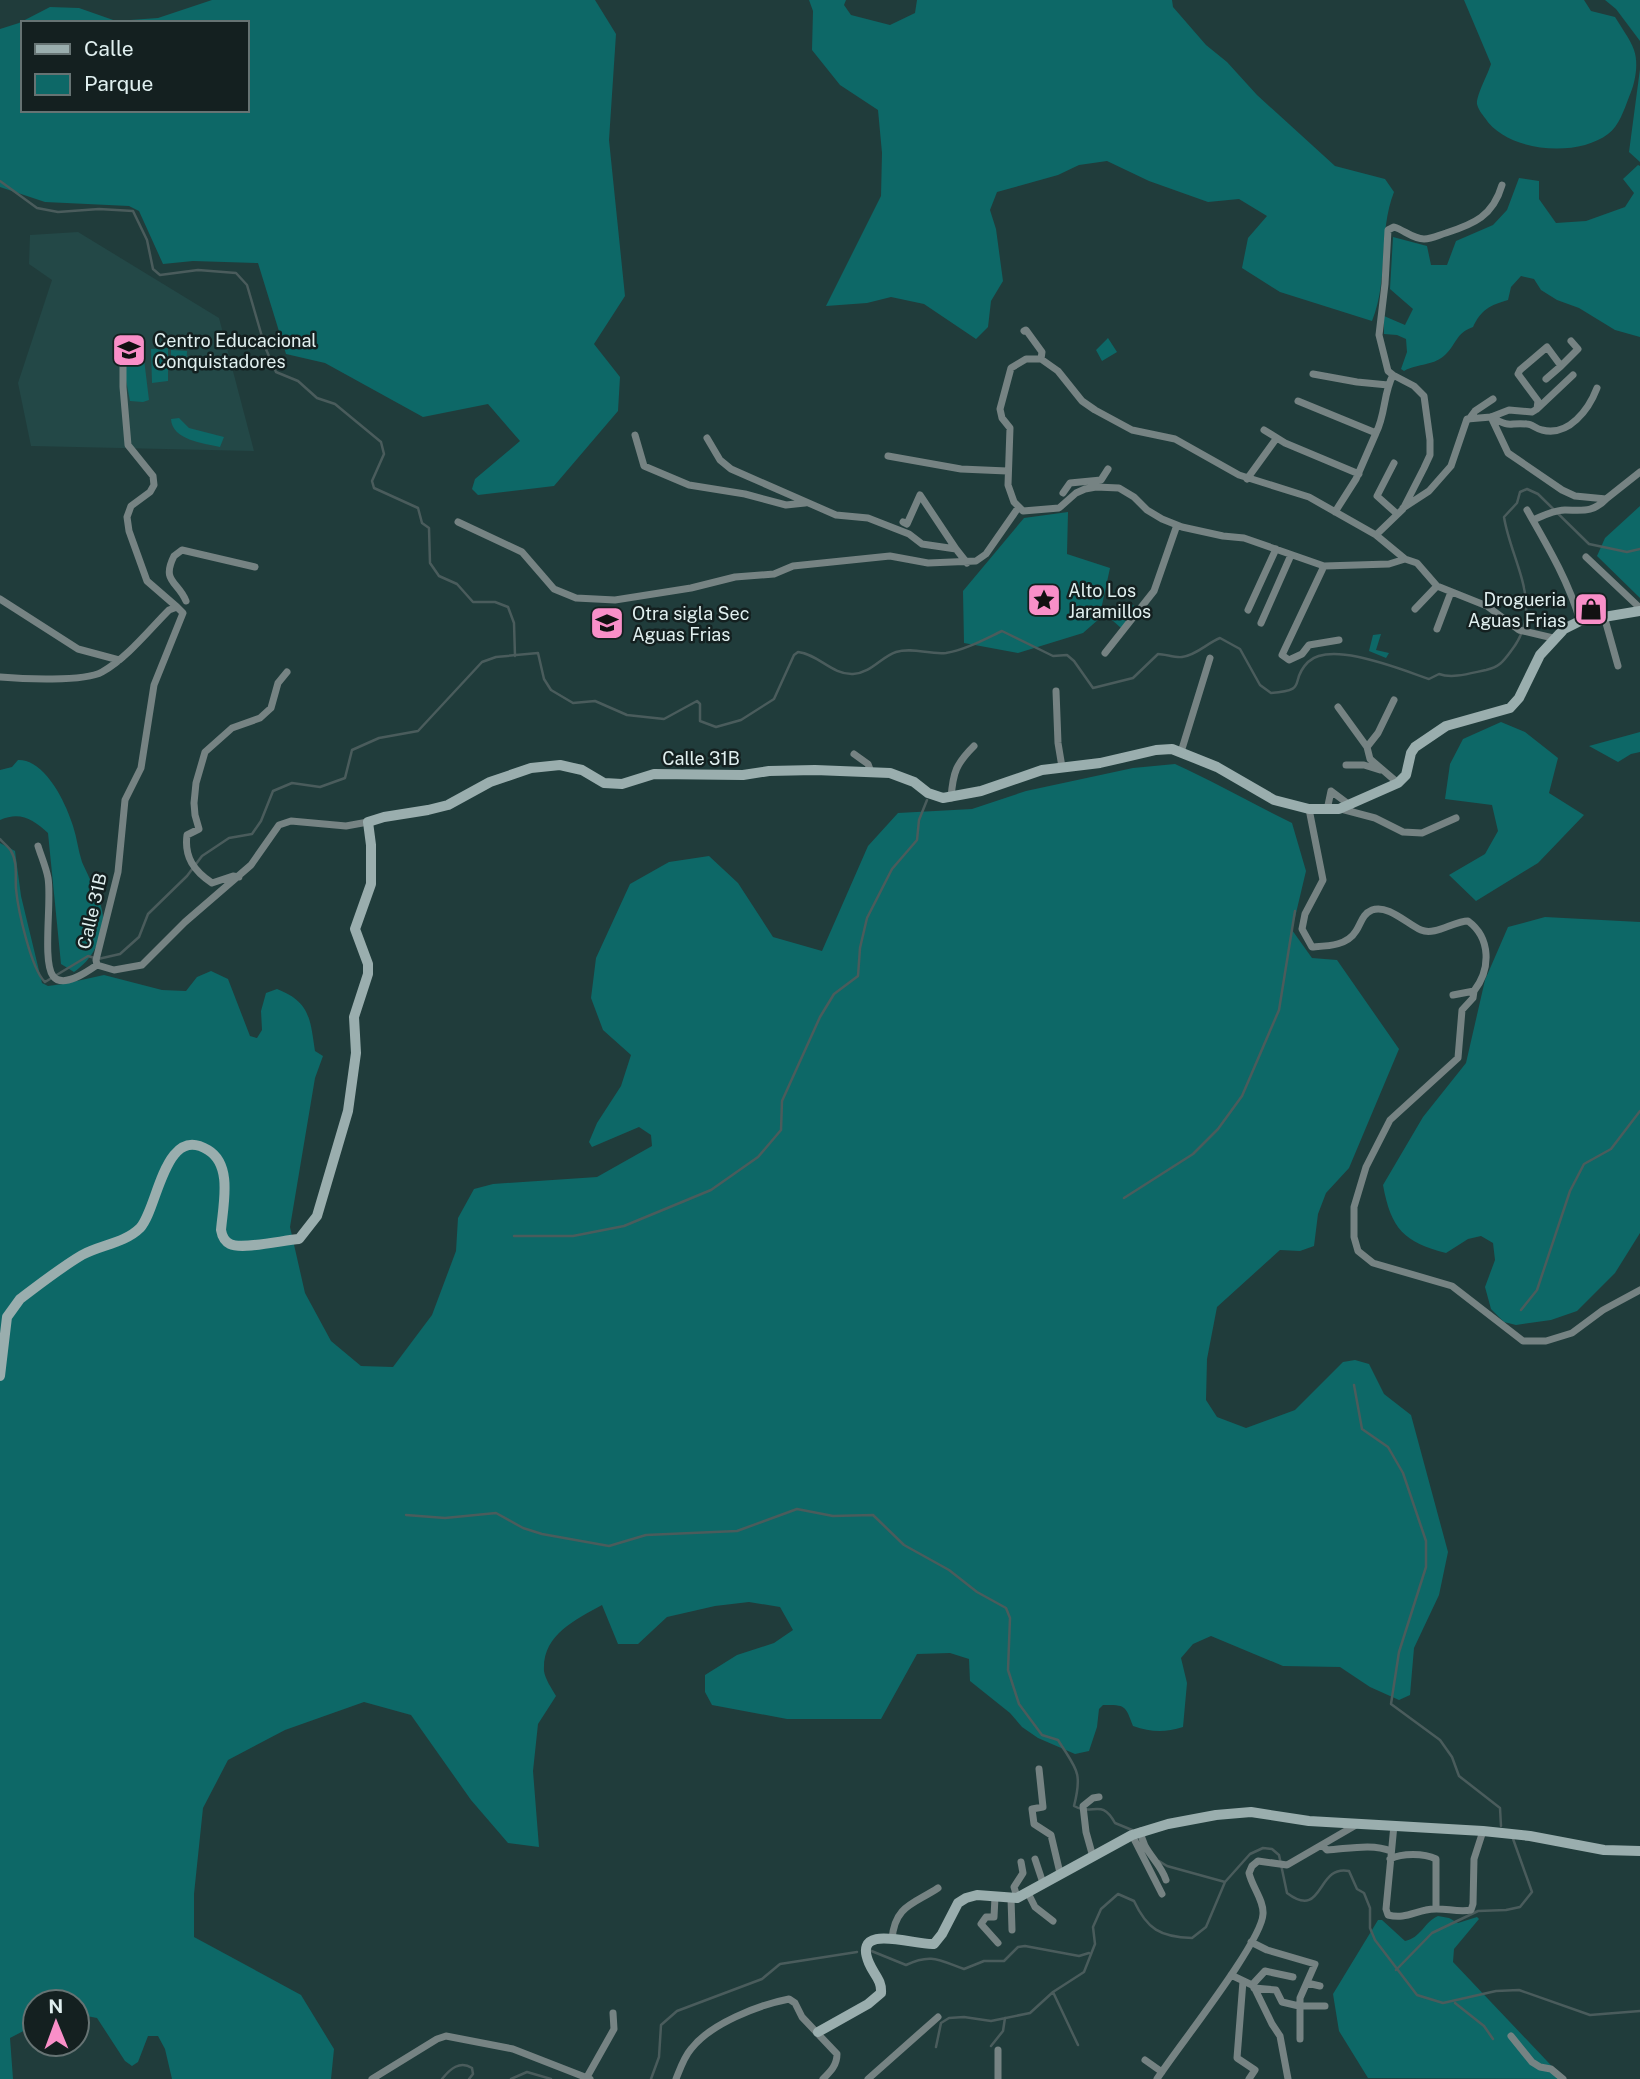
<svg xmlns="http://www.w3.org/2000/svg" width="1640" height="2079" viewBox="0 0 1640 2079" font-family="'Public Sans',sans-serif">
<style>
.built{fill:#234847}
.green{fill:#0d6867;fill-rule:evenodd}
.lines{fill:none;stroke-linecap:round;stroke-linejoin:round}
.stream{stroke:#4a5c5c;stroke-width:2.5}
.street{stroke:#768383;stroke-width:7}
.secondary{stroke:#9aaeae;stroke-width:10}
.labels{text-anchor:middle;dominant-baseline:central;stroke-width:5;stroke-linejoin:round;paint-order:stroke}
.poi-label{font-size:18px;fill:#e0efef;stroke:#142020;text-anchor:start}
.street-label{font-size:18px;fill:#e0efef;stroke:#142020}
</style>
<rect width="100%" height="100%" fill="#203c3b"/>
<path class="built" d="M 78,232 L 219,318 L 254,451 L 31,446 L 18,383 L 52,280 L 29,264 L 30,235 Z"/>
<path class="green" d="M 212,0 L 595,0 L 616,34 L 609,140 L 625,296 L 594,344 L 620,377 L 618,411 L 554,486 L 478,495 L 472,489 L 475,479 L 520,441 L 488,404 L 423,417 L 325,363 L 286,354 L 258,263 L 193,261 L 163,264 L 139,211 L 129,206 L 45,202 L 0,187 L 0,29 L 19,23 L 50,7 L 79,8 L 116,21 L 158,18 ZM 23,23 L 247,23 L 247,110 L 23,110 Z
M 809,0 L 846,0 L 844,5 L 851,15 L 890,25 L 915,13 L 917,0 L 1172,0 L 1173,7 L 1206,45 L 1227,62 L 1257,95 L 1335,166 L 1385,179 L 1394,192 C 1378,233 1389,279 1372,321 L 1280,292 L 1242,268 L 1248,238 L 1267,216 L 1239,199 L 1208,202 L 1149,181 L 1107,161 L 1079,165 L 1058,175 L 997,192 L 990,210 L 996,229 L 1003,281 L 991,301 L 988,327 L 976,339 L 924,304 L 891,297 L 867,303 L 826,306 L 881,196 L 882,153 L 878,110 L 840,85 L 812,50 L 813,11 Z
M 1464,0 L 1584,0 L 1591,11 L 1615,17 C 1621,27 1630,39 1634,50 C 1639,64 1635,84 1629,97 C 1624,110 1619,126 1608,134 C 1577,158 1507,152 1485,118 C 1482,114 1478,109 1477,104 C 1476,96 1488,74 1491,64 Z
M 1605,0 L 1640,0 L 1640,41 L 1616,9 Z
M 1640,69 L 1640,162 L 1629,152 Z
M 1638,165 L 1640,166 L 1640,337 L 1615,330 L 1579,308 L 1557,300 L 1541,290 L 1534,279 L 1521,276 L 1511,287 L 1508,300 C 1490,305 1481,310 1473,327 C 1456,333 1457,343 1446,354 C 1435,366 1418,363 1404,371 L 1401,369 L 1407,352 L 1406,339 L 1397,335 L 1384,334 L 1384,316 L 1405,325 L 1413,309 L 1390,289 L 1393,237 L 1427,246 L 1431,265 L 1447,265 L 1456,241 L 1493,225 L 1507,210 L 1519,178 L 1539,181 L 1539,199 L 1556,223 L 1586,221 L 1625,207 L 1634,193 L 1623,179 Z
M 1108,338 L 1117,352 L 1102,361 L 1096,350 Z
M 168,348 L 168,381 L 152,383 L 151,349 Z
M 171,350 L 187,351 L 186,369 L 171,369 Z
M 126,357 L 144,359 L 149,400 L 143,402 L 130,401 L 125,375 Z
M 179,418 L 189,428 L 224,437 L 220,447 C 203,443 172,440 171,419 Z
M 1640,506 L 1640,598 L 1597,556 L 1605,538 Z
M 1068,512 L 1067,554 L 1110,568 L 1099,619 L 1083,633 L 1018,653 L 964,643 L 963,591 L 1024,518 Z
M 1130,602 L 1138,610 L 1121,628 L 1112,620 Z
M 1381,634 L 1376,650 L 1389,653 L 1386,658 L 1369,651 L 1373,635 Z
M 1501,722 L 1525,732 L 1558,758 L 1549,793 L 1584,815 L 1538,863 L 1476,901 L 1449,875 L 1485,854 L 1498,831 L 1492,805 L 1445,799 L 1450,764 L 1463,739 Z
M 1640,732 L 1640,752 L 1631,754 L 1618,762 L 1589,746 Z
M 18,760 C 45,759 66,803 73,826 C 77,838 78,850 82,862 C 88,876 103,903 103,917 C 102,940 93,959 74,972 L 61,964 L 48,833 C 33,819 20,811 0,820 L 0,770 L 12,767 Z
M 1175,764 C 1215,782 1253,804 1292,823 L 1306,871 L 1292,930 L 1312,958 L 1337,960 L 1399,1049 L 1349,1168 L 1326,1193 L 1318,1214 L 1314,1246 L 1300,1251 L 1280,1250 L 1217,1307 L 1207,1359 L 1206,1400 L 1217,1417 L 1246,1428 L 1295,1410 L 1343,1362 L 1355,1360 L 1369,1364 L 1384,1394 L 1411,1415 L 1448,1552 L 1439,1595 L 1414,1648 L 1410,1695 L 1399,1700 L 1370,1687 L 1340,1667 L 1283,1666 L 1211,1636 L 1193,1644 L 1181,1658 L 1187,1683 L 1183,1727 C 1164,1733 1151,1732 1133,1726 C 1125,1705 1126,1705 1103,1705 L 1099,1709 L 1097,1727 L 1089,1751 L 1075,1754 L 1038,1738 L 1022,1727 L 1010,1713 L 970,1681 L 969,1659 L 950,1653 L 917,1654 L 881,1719 L 787,1719 L 712,1705 L 705,1692 L 705,1675 L 737,1655 L 774,1643 L 793,1630 L 780,1607 L 749,1602 L 715,1606 L 667,1617 L 638,1644 L 618,1644 L 602,1605 C 575,1620 542,1635 544,1671 C 545,1679 552,1689 556,1696 L 538,1724 L 533,1771 L 539,1847 L 508,1843 L 471,1800 L 411,1715 L 364,1702 L 285,1730 L 228,1760 L 203,1808 L 194,1894 L 194,1937 L 301,1995 L 334,2049 L 331,2079 L 172,2079 L 165,2049 L 158,2036 L 148,2036 L 138,2062 L 132,2066 L 125,2061 L 97,2018 L 77,2014 L 77,2002 L 35,2002 L 35,2025 L 10,2038 L 13,2079 L 0,2079 L 0,843 L 15,851 L 21,896 L 42,983 L 48,986 L 63,984 L 104,975 L 162,990 L 186,991 L 197,977 L 211,971 L 228,979 L 250,1036 L 257,1038 L 262,1030 L 261,1011 L 266,993 L 277,989 C 310,1002 310,1018 315,1051 L 323,1056 L 315,1078 L 290,1227 L 305,1293 L 331,1341 L 361,1366 L 393,1367 L 432,1315 L 456,1251 L 458,1218 L 474,1189 L 493,1184 L 597,1177 L 652,1146 L 651,1135 L 639,1127 L 592,1147 L 589,1142 L 597,1123 L 621,1086 L 631,1055 L 603,1030 L 591,998 L 596,958 L 630,884 L 669,862 L 709,856 L 738,883 L 773,937 L 822,951 L 868,846 L 898,813 L 972,809 L 1026,791 L 1133,768 Z
M 1545,917 L 1640,922 L 1640,1233 L 1615,1273 L 1577,1311 L 1551,1320 L 1516,1325 L 1504,1322 L 1491,1309 L 1485,1287 L 1495,1260 L 1493,1243 L 1481,1236 L 1468,1239 L 1446,1253 C 1404,1242 1391,1229 1383,1185 L 1423,1117 L 1466,1063 L 1485,980 L 1508,927 Z
M 1438,1916 L 1449,1918 L 1458,1923 L 1477,1917 L 1479,1919 L 1454,1949 L 1453,1962 L 1564,2079 L 1368,2078 L 1339,2031 L 1333,1994 L 1378,1920 L 1382,1920 L 1405,1941 C 1421,1938 1424,1922 1438,1916 Z"/>
<g class="lines">
<path class="stream" d="M 0,181 L 37,208 L 58,212 L 99,209 L 133,211 L 147,240 L 153,269 L 160,275 L 198,270 L 236,273 L 247,285 L 265,347 L 276,372 L 298,381 L 317,398 L 335,404 L 381,442 L 384,454 L 372,481 L 374,488 L 418,508 L 422,523 L 429,528 L 430,563 L 439,576 L 457,584 L 473,602 L 495,602 L 508,607 L 514,623 L 515,656
M 0,839 C 3,843 9,847 11,851 C 18,862 15,877 16,889 C 18,910 31,969 45,982 L 88,956 L 98,959 L 120,954 L 139,937 L 148,914 L 187,876 L 202,856 L 229,838 L 252,834 L 261,821 L 273,791 L 292,783 L 320,787 L 345,778 L 352,750 L 379,738 L 418,731 L 482,662 L 496,657 L 538,653 L 544,679 L 551,690 L 573,703 L 595,701 L 627,715 L 664,719 L 697,701 L 700,704 L 700,721 L 716,727 L 741,720 L 774,699 L 794,655 L 798,652 C 818,654 832,675 853,674 C 871,673 881,657 896,652 C 913,647 930,655 946,653 C 965,650 985,639 1002,631 L 1053,656 L 1067,655 L 1074,661 L 1093,688 L 1133,678 L 1158,654 C 1165,654 1175,658 1182,657 C 1197,655 1207,643 1220,638 L 1240,649 L 1260,685 L 1271,693 C 1310,690 1288,682 1308,662 C 1331,640 1402,670 1429,679 L 1439,674 C 1453,679 1471,673 1486,670 C 1499,667 1503,662 1511,651 C 1546,607 1511,562 1504,517 L 1517,503 L 1520,492 L 1527,489 L 1538,494 L 1589,544 L 1627,552 L 1640,549
M 1124,1198 L 1193,1154 L 1218,1129 L 1242,1096 L 1279,1010 L 1295,911
M 514,1236 L 573,1236 L 624,1226 L 711,1190 L 758,1157 L 781,1130 L 782,1101 L 820,1017 L 834,994 L 858,976 L 860,948 L 867,918 L 892,869 L 917,840 L 919,820 L 927,800
M 1521,1310 L 1537,1290 L 1570,1191 L 1584,1164 L 1611,1149 L 1640,1111
M 1354,1385 L 1362,1429 L 1388,1447 L 1403,1473 L 1426,1541 L 1426,1567 L 1399,1652 L 1391,1704 L 1440,1740 L 1452,1757 L 1459,1776 L 1500,1808 L 1501,1826
M 406,1515 L 445,1518 L 496,1513 L 523,1528 L 542,1534 L 609,1546 L 646,1535 L 737,1531 L 797,1509 L 833,1516 L 873,1515 L 904,1545 L 949,1570 L 977,1592 L 1006,1608 L 1010,1618 L 1008,1670 L 1019,1704 L 1042,1735 L 1058,1740 C 1076,1769 1083,1771 1074,1806 C 1093,1817 1101,1797 1115,1823 L 1132,1830
M 1159,1861 L 1167,1866 L 1225,1882
M 869,1950 L 906,1965 C 931,1953 939,1960 964,1969 L 984,1961 L 1004,1961 L 1018,1947 L 1025,1946 L 1079,1956 L 1089,1953
M 1396,1970 L 1432,1933 L 1478,1911 L 1506,1910 L 1520,1907 L 1532,1892 L 1512,1836
M 1053,1992 L 1078,2045
M 1455,2003 L 1484,2026 L 1493,2039
M 991,2046 L 1003,2031 L 1005,2018
M 936,2047 L 941,2023 L 949,2018 L 964,2017 L 991,2021 L 1030,2013 L 1053,1992 L 1084,1972 L 1095,1944 L 1093,1927 L 1101,1909 L 1118,1894 L 1134,1901 C 1147,1929 1160,1937 1192,1938 L 1206,1927 L 1225,1882 L 1250,1854 L 1263,1848 L 1272,1849 L 1279,1855 L 1287,1893 C 1324,1921 1316,1864 1349,1871 L 1357,1889 L 1364,1893 L 1370,1908 L 1370,1928 L 1375,1940 L 1417,1995 L 1443,2003 L 1496,1991 L 1519,1990 L 1590,2015 L 1640,2011
M 442,2079 C 450,2069 460,2060 472,2068 L 473,2074 L 469,2079
M 511,2079 L 527,2072 L 551,2079
M 651,2079 L 659,2057 L 661,2025 L 677,2011 L 762,1979 L 780,1964 L 857,1952"/>
<path class="street" d="M 1024,331 L 1026,330 L 1042,352 L 1041,359
M 123,353 L 123,387 L 128,445 L 153,476 L 154,485 L 150,492 L 131,506 L 127,517 L 129,531 L 147,581 L 177,607
M 1313,374 L 1357,382 L 1388,385
M 1546,379 L 1561,366
M 1298,401 L 1376,433 C 1386,413 1383,394 1393,375
M 1537,409 L 1573,375
M 1491,417 L 1508,453 L 1562,490 L 1575,496 L 1606,499 L 1640,472
M 1491,417 C 1513,429 1507,422 1527,424 C 1532,424 1536,429 1542,430 C 1569,437 1589,409 1597,388
M 1469,419 L 1475,411 L 1493,399
M 1264,430 L 1285,443 L 1359,474
M 635,435 L 644,466 L 689,485 L 745,494 L 786,505 L 805,503
M 707,438 L 720,460 L 731,469 L 836,515 L 868,518 L 909,534 L 922,544 L 956,549 L 967,563
M 888,456 L 961,469 L 1007,471
M 1394,463 L 1377,496 L 1396,513
M 1247,479 L 1276,439
M 1063,493 L 1070,483 L 1101,480 L 1108,469
M 1403,508 L 1429,491 L 1451,466 L 1467,419 L 1491,417 L 1509,410 L 1532,412 L 1537,409 L 1538,401 L 1518,374 L 1520,370 L 1547,347 L 1561,366 L 1578,349 L 1571,341
M 1527,510 C 1547,545 1569,582 1580,621
M 1335,512 L 1356,479 L 1376,433
M 1533,520 C 1542,516 1554,510 1565,510 C 1582,510 1593,513 1606,499
M 458,522 L 522,552 L 554,589 L 576,598 L 615,600 L 691,588 L 735,577 L 774,574 L 793,566 L 890,556 L 928,563 L 976,561 L 986,554 L 1018,508
M 903,522 L 907,524 L 920,495 L 956,549
M 1376,535 L 1309,497 L 1239,475 L 1175,439 L 1132,430 L 1095,410 L 1082,401 L 1058,371 L 1041,359 L 1026,359 L 1011,368 L 1000,409 L 1002,418 L 1010,428 L 1008,485 L 1014,502 L 1023,511 L 1059,508 L 1076,493 L 1085,489 L 1096,487 L 1119,488 L 1134,497 L 1147,510 L 1162,519 L 1182,527 L 1223,536 L 1244,538 L 1324,566 L 1389,564 L 1405,559 L 1417,563 L 1437,586 L 1487,606 L 1519,630 L 1553,638
M 1586,557 L 1640,608
M 1405,559 L 1376,535 L 1403,509 L 1424,468 L 1430,455 L 1430,440 L 1424,396 L 1414,386 L 1393,375 L 1388,371 L 1379,335 L 1385,284 L 1388,230 L 1394,227 C 1404,230 1413,239 1424,239 C 1432,239 1439,235 1446,233 C 1474,224 1493,216 1502,185
M 1324,566 L 1282,655 L 1289,660 L 1302,654 L 1309,645 L 1339,640
M 0,599 L 78,649 L 119,660
M 186,601 C 178,581 161,582 174,556 L 182,550 L 255,567
M 1415,609 L 1437,586
M 1248,610 L 1276,549
M 1604,616 L 1618,666
M 1261,623 L 1291,555
M 1437,629 L 1451,592
M 1105,653 L 1154,591 L 1177,525
M 0,677 C 22,679 84,682 102,672 C 127,658 149,630 169,610 L 177,607 L 183,613 L 154,685 L 141,768 L 125,800 L 118,872 L 96,960 L 97,965 L 114,970 L 142,965 L 185,922 L 251,865 L 279,825 L 291,821 L 346,826 L 368,822
M 1056,691 L 1058,743 L 1062,767
M 1394,700 L 1378,733 L 1367,747 L 1370,759 L 1398,783
M 1338,707 L 1367,747
M 1181,752 L 1210,658
M 854,754 L 868,764 L 871,772
M 1346,765 L 1364,765 L 1380,770
M 951,798 C 953,772 956,764 974,746
M 1309,809 L 1323,880 L 1305,914 L 1302,929 L 1312,947 C 1327,946 1347,946 1356,931 C 1361,924 1362,914 1372,910 C 1388,904 1407,924 1421,930 C 1435,936 1454,921 1468,921 C 1491,938 1491,969 1474,991 L 1453,995
M 1341,809 L 1375,818 L 1403,832 L 1422,833 L 1456,818
M 1327,810 L 1331,791 L 1351,806
M 38,846 C 41,856 46,867 48,878 C 52,900 42,961 53,976 C 63,989 87,972 97,965
M 239,877 L 233,876 L 212,883 C 194,871 184,857 187,835 L 199,829 L 195,815 L 194,803 L 196,783 L 205,752 L 232,728 L 260,718 L 271,708 L 278,683 L 287,672
M 1474,991 L 1473,998 L 1462,1010 L 1458,1058 L 1390,1120 L 1366,1167 L 1354,1207 L 1354,1237 L 1358,1251 L 1373,1263 L 1452,1286 L 1523,1341 L 1546,1341 L 1572,1333 L 1603,1310 L 1640,1290
M 1039,1769 L 1043,1807 L 1032,1809 L 1034,1824 L 1051,1835 L 1060,1873
M 1394,1825 L 1386,1909 L 1388,1915 C 1403,1919 1412,1913 1426,1910 C 1441,1906 1456,1913 1471,1910 L 1473,1904 L 1474,1859 L 1483,1831
M 1141,1831 C 1141,1850 1160,1861 1166,1880
M 1132,1835 L 1162,1894
M 1322,1845 L 1327,1850 C 1347,1849 1372,1843 1391,1851
M 1093,1857 L 1086,1832 L 1083,1806 L 1093,1798 L 1099,1797
M 1035,1859 L 1043,1883
M 1390,1859 C 1402,1853 1424,1853 1436,1859 L 1436,1908
M 1028,1893 L 1035,1907 L 1053,1921
M 995,1897 L 994,1917 L 986,1917 L 981,1924 L 998,1943
M 1017,1897 L 1014,1887 L 1023,1873 L 1021,1862
M 1011,1898 L 1012,1930
M 892,1939 C 895,1905 914,1904 938,1888
M 1251,1942 L 1267,1950 L 1315,1964 L 1300,1998 L 1300,2039
M 1231,1975 L 1252,1985 L 1255,1989 L 1272,2024 L 1280,2036 L 1288,2079
M 1243,1981 L 1237,2058 L 1255,2070 L 1249,2079
M 1307,1983 L 1320,1986
M 1252,1985 L 1265,1971 L 1293,1977
M 1254,1988 L 1276,1990 L 1282,2002 L 1299,2006 L 1325,2006
M 1511,2036 L 1532,2062 L 1540,2067 L 1551,2069 L 1563,2079
M 998,2050 L 998,2079
M 1145,2060 L 1162,2072
M 587,2077 L 614,2029 L 613,2013
M 372,2079 L 437,2039 L 446,2036 L 513,2049 L 590,2079
M 676,2079 C 680,2069 684,2057 691,2049 C 710,2024 758,2005 789,1999 L 795,2003 L 802,2017 L 837,2054 C 837,2065 831,2071 823,2079
M 868,2079 L 938,2017
M 1157,2079 C 1177,2048 1262,1942 1263,1914 C 1264,1900 1252,1887 1249,1873 L 1252,1866 L 1258,1861 L 1287,1865 L 1356,1825"/>
<path class="secondary" d="M 0,1376 L 7,1317 L 20,1299 C 40,1284 60,1268 82,1255 C 100,1245 125,1243 140,1228 C 158,1209 164,1123 208,1150 C 233,1165 223,1205 221,1230 C 222,1236 224,1241 230,1244 C 242,1250 284,1240 299,1239 L 317,1216 L 348,1111 L 356,1053 L 354,1017 L 368,974 L 368,964 L 355,929 L 371,884 L 371,845 L 368,822 L 384,817 L 428,810 L 448,805 L 490,782 L 531,768 L 560,765 L 582,770 L 604,783 L 622,784 L 654,774 L 743,775 L 769,771 L 815,770 L 890,773 L 914,782 L 928,793 L 943,798 L 981,791 L 1042,770 L 1100,763 L 1156,750 L 1172,749 L 1217,767 L 1274,800 L 1309,809 L 1339,809 L 1398,783 L 1406,775 L 1411,753 L 1415,747 L 1446,726 L 1510,708 L 1519,698 L 1540,655 L 1564,629 L 1580,621 L 1640,611
M 818,2032 L 868,2004 L 881,1993 C 882,1980 874,1975 869,1963 C 851,1921 916,1946 934,1944 L 942,1934 L 958,1903 L 966,1898 L 977,1895 L 1017,1898 L 1132,1835 L 1168,1824 L 1216,1815 L 1251,1812 L 1309,1821 L 1483,1831 L 1530,1836 L 1604,1850 L 1640,1851"/>
</g>
<defs>
<g id="school-square" transform="scale(1.75)"><rect x="-9" y="-9" width="18" height="18" rx="4" fill="#f98fc8" stroke="#142020"/><path d="M0-5L7-2L0 1L-7-2ZM-4 1L0 2.5L4 1V4Q0 6-4 4Z" fill="#111"/></g>
<g id="sight-square" transform="scale(1.75)"><rect x="-9" y="-9" width="18" height="18" rx="4" fill="#f98fc8" stroke="#142020"/><path d="M0-6L1.8-2.2L6-1.7L2.9 1.2L3.7 5.4L0 3.3L-3.7 5.4L-2.9 1.2L-6-1.7L-1.8-2.2Z" fill="#111"/></g>
<g id="shop-square" transform="scale(1.75)"><rect x="-9" y="-9" width="18" height="18" rx="4" fill="#f98fc8" stroke="#142020"/><path d="M-5-2.5h2.3a2.7 3.5 0 0 1 5.4 0H5L5.5 6h-11ZM-1.5-2.5h3a1.5 2.3 0 0 0-3 0Z" fill="#111"/></g>
</defs>
<g fill-rule="evenodd">
<use href="#school-square" x="129" y="350"/>
<use href="#sight-square" x="1044" y="600"/>
<use href="#shop-square" x="1591" y="609"/>
<use href="#school-square" x="607" y="623"/>
</g>
<g class="labels">
<g class="poi-label">
<text x="154" y="340">Centro Educacional<tspan x="154" dy="21">Conquistadores</tspan></text>
<text x="1068" y="590">Alto Los<tspan x="1068" dy="21">Jaramillos</tspan></text>
<text x="1566" y="599" text-anchor="end">Drogueria<tspan x="1566" dy="21">Aguas Frias</tspan></text>
<text x="632" y="613">Otra sigla Sec<tspan x="632" dy="21">Aguas Frias</tspan></text>
</g>
<g class="street-label">
<text x="701" y="758">Calle 31B</text>
<text transform="translate(92 911) rotate(-77)">Calle 31B</text>
</g>
</g>
<rect x="21" y="21" width="228" height="91" fill="#142020" stroke="#667373" stroke-width="2"/>
<rect x="35" y="44" width="35" height="10" fill="#9aaeae" stroke="#667373" stroke-width="2"/>
<text x="84" y="56" font-size="21" fill="#e0efef">Calle</text>
<rect x="35" y="74" width="35" height="21" fill="#0d6867" stroke="#667373" stroke-width="2"/>
<text x="84" y="91" font-size="21" fill="#e0efef">Parque</text>
<g transform="translate(56 2023) rotate(359)"><circle r="33" fill="#142020" stroke="#667373" stroke-width="2"/>
<path d="M0-5L12 26L0 18L-12 26Z" fill="#f98fc8"/>
<text y="-10" font-size="19" font-weight="bold" text-anchor="middle" fill="#e0efef">N</text>
</g>
</svg>
